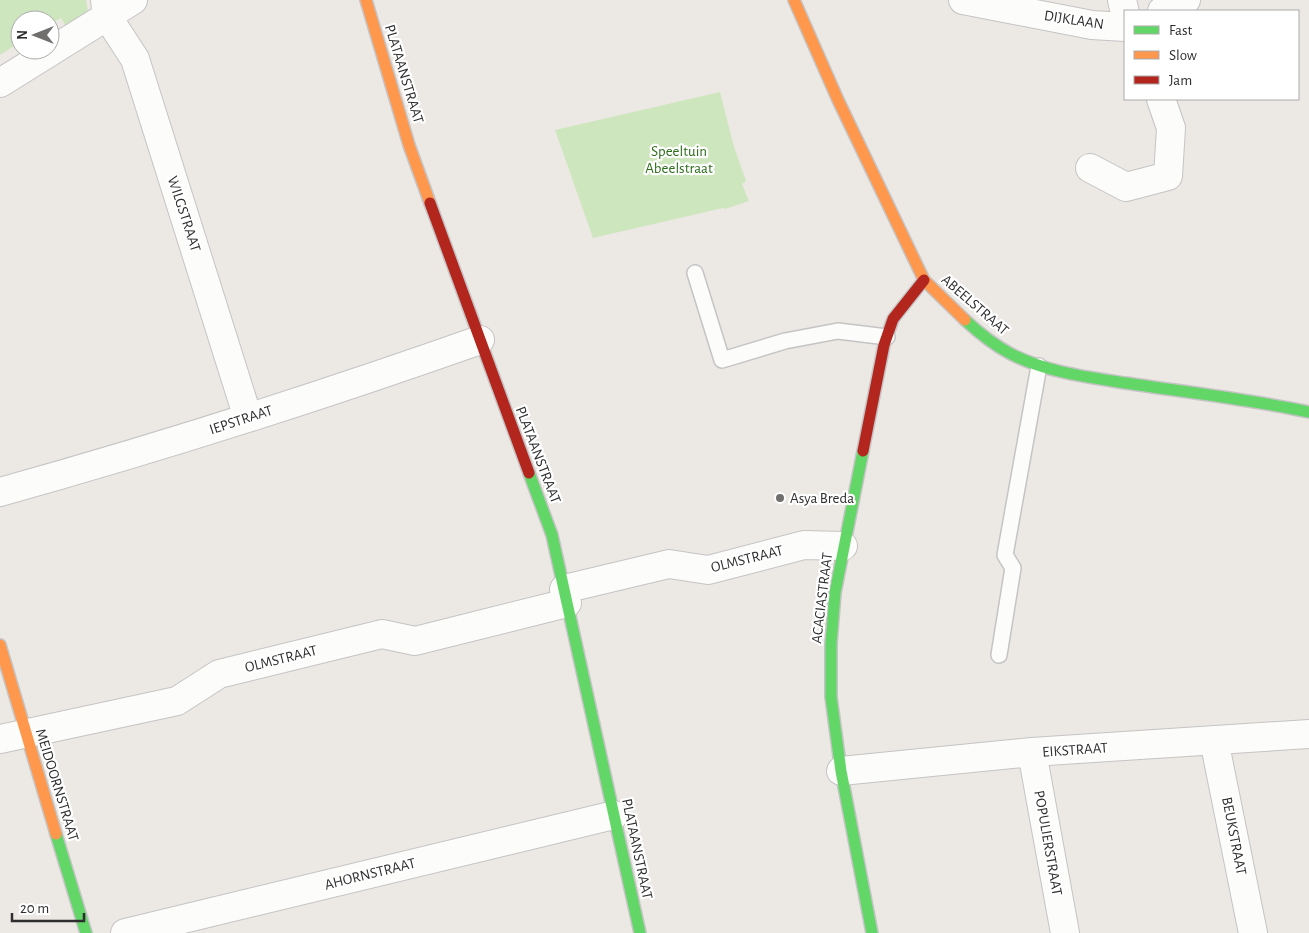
<svg xmlns="http://www.w3.org/2000/svg" width="1309" height="933" viewBox="0 0 1309 933" font-family="'Alegreya Sans',sans-serif">
<style>
.green{fill:#cee6be}
.lines{fill:none;stroke-linecap:round;stroke-linejoin:round}
.lane-casing{stroke:#c5c4c5;stroke-width:18}
.street-casing{stroke:#c5c4c5;stroke-width:30}
.fast-casing{stroke:#c5c4c5;stroke-width:14}
.slow-casing{stroke:#c5c4c5;stroke-width:14}
.jam-casing{stroke:#c5c4c5;stroke-width:14}
.lane{stroke:#fcfcfb;stroke-width:15}
.street{stroke:#fcfcfb;stroke-width:28}
.fast{stroke:#63d668;stroke-width:11}
.slow{stroke:#ff974d;stroke-width:11}
.jam{stroke:#b3261e;stroke-width:11}
.poi-dot{fill:#706f6e;stroke:#fff;stroke-width:2}
.labels{text-anchor:middle;dominant-baseline:central;stroke-width:4.5;stroke-linejoin:round;paint-order:stroke}
.street-label{font-size:15px;fill:#2e2e2e;stroke:#fff}
.park-label{font-size:15px;fill:#2c6e1b;stroke:#fff}
.poi-label{font-size:15px;fill:#2e2e2e;stroke:#fff;text-anchor:start}
</style>
<rect width="100%" height="100%" fill="#ece8e4"/>
<path class="green" d="M 0,0 L 86,0 L 89,18 L 70,34 L 61,18 L 50,24 L 50,20 L 20,20 L 20,42 L 0,55 Z
M 720,92 L 734,147 L 746,181 L 742,184 L 749,201 L 725,209 L 723,208 L 593,238 L 555,130 Z"/>
<g class="lines">
<g class="lane-casing">
<path id="lane" d="M 695,273 L 722,360 L 785,341 L 838,331 L 887,337
M 999,655 L 1013,568 L 1005,555 L 1039,366"/>
</g>
<g class="street-casing">
<path id="street" d="M 105,0 L 107,16 L 135,59 L 248,418
M 963,0 L 1092,25 L 1125,27
M 1122,0 L 1125,13
M 1162,11 L 1186,0
M 0,83 L 133,0
M 1090,168 L 1126,187 L 1168,176 L 1171,128 L 1161,99
M 0,492 C 162,447 321,396 480,340
M 564,589 L 669,564 L 708,570 L 804,545 L 843,546
M 0,739 L 177,701 L 219,674 L 382,634 L 415,641 L 567,603
M 1214,740 L 1253,933
M 1032,752 L 1065,933
M 841,771 L 1032,752 L 1309,734
M 125,933 L 614,815"/>
</g>
<g class="fast-casing">
<path id="fast" d="M 965,320 C 979,333 994,345 1011,354 C 1046,372 1087,377 1125,383 C 1186,392 1248,399 1309,412
M 863,451 L 835,593 L 831,644 L 831,697 L 841,771 L 872,933
M 529,473 L 552,535 L 640,933
M 56,834 L 86,933"/>
</g>
<g class="slow-casing">
<path id="slow" d="M 366,0 L 409,145 L 430,203
M 794,0 L 838,100 L 924,280 L 965,320
M 0,645 L 56,834"/>
</g>
<g class="jam-casing">
<path id="jam" d="M 430,203 L 529,473
M 863,451 L 884,345 L 893,319 L 924,280"/>
</g>
<use href="#lane" class="lane"/>
<use href="#street" class="street"/>
<use href="#fast" class="fast"/>
<use href="#slow" class="slow"/>
<use href="#jam" class="jam"/>
</g>
<circle class="poi-dot" cx="780" cy="498" r="5"/>
<g class="labels">
<g class="street-label">
<text transform="translate(1074 20) rotate(9)">DIJKLAAN</text>
<text transform="translate(404 74) rotate(73)">PLATAANSTRAAT</text>
<text transform="translate(184 214) rotate(72)">WILGSTRAAT</text>
<text transform="translate(975 305) rotate(41)">ABEELSTRAAT</text>
<text transform="translate(241 420) rotate(-18)">IEPSTRAAT</text>
<text transform="translate(538 455) rotate(69)">PLATAANSTRAAT</text>
<text transform="translate(747 559) rotate(-14)">OLMSTRAAT</text>
<text transform="translate(822 598) rotate(-83)">ACACIASTRAAT</text>
<text transform="translate(281 659) rotate(-14)">OLMSTRAAT</text>
<text transform="translate(1075 750) rotate(-4)">EIKSTRAAT</text>
<text transform="translate(57 785) rotate(73)">MEIDOORNSTRAAT</text>
<text transform="translate(1234 836) rotate(79)">BEUKSTRAAT</text>
<text transform="translate(1048 843) rotate(80)">POPULIERSTRAAT</text>
<text transform="translate(637 849) rotate(78)">PLATAANSTRAAT</text>
<text transform="translate(370 874) rotate(-14)">AHORNSTRAAT</text>
</g>
<g class="park-label">
<text x="679" y="151">Speeltuin<tspan x="679" dy="17">Abeelstraat</tspan></text>
</g>
<g class="poi-label">
<text x="790" y="498">Asya Breda</text>
</g>
</g>
<rect x="1124" y="10" width="175" height="90" fill="#ffffff" stroke="#ababab"/>
<rect x="1134" y="26" width="25" height="8" fill="#63d668" stroke="#ababab"/>
<text x="1169" y="35" font-size="15" fill="#2e2e2e">Fast</text>
<rect x="1134" y="51" width="25" height="8" fill="#ff974d" stroke="#ababab"/>
<text x="1169" y="60" font-size="15" fill="#2e2e2e">Slow</text>
<rect x="1134" y="76" width="25" height="8" fill="#b3261e" stroke="#ababab"/>
<text x="1169" y="85" font-size="15" fill="#2e2e2e">Jam</text>
<g transform="translate(35 35) rotate(270)"><circle r="24" fill="#ffffff" stroke="#ababab"/>
<path d="M0-4L9 19L0 12L-9 19Z" fill="#706f6e"/>
<text y="-8" font-size="14" font-weight="bold" text-anchor="middle" fill="#2e2e2e">N</text>
</g>
<path d="M12 913v8h72v-8" fill="none" stroke="#2e2e2e" stroke-width="2.5"/>
<text x="20" y="913" font-size="15" fill="#2e2e2e" stroke="#ffffff" stroke-width="4" paint-order="stroke">20 m</text>
</svg>
